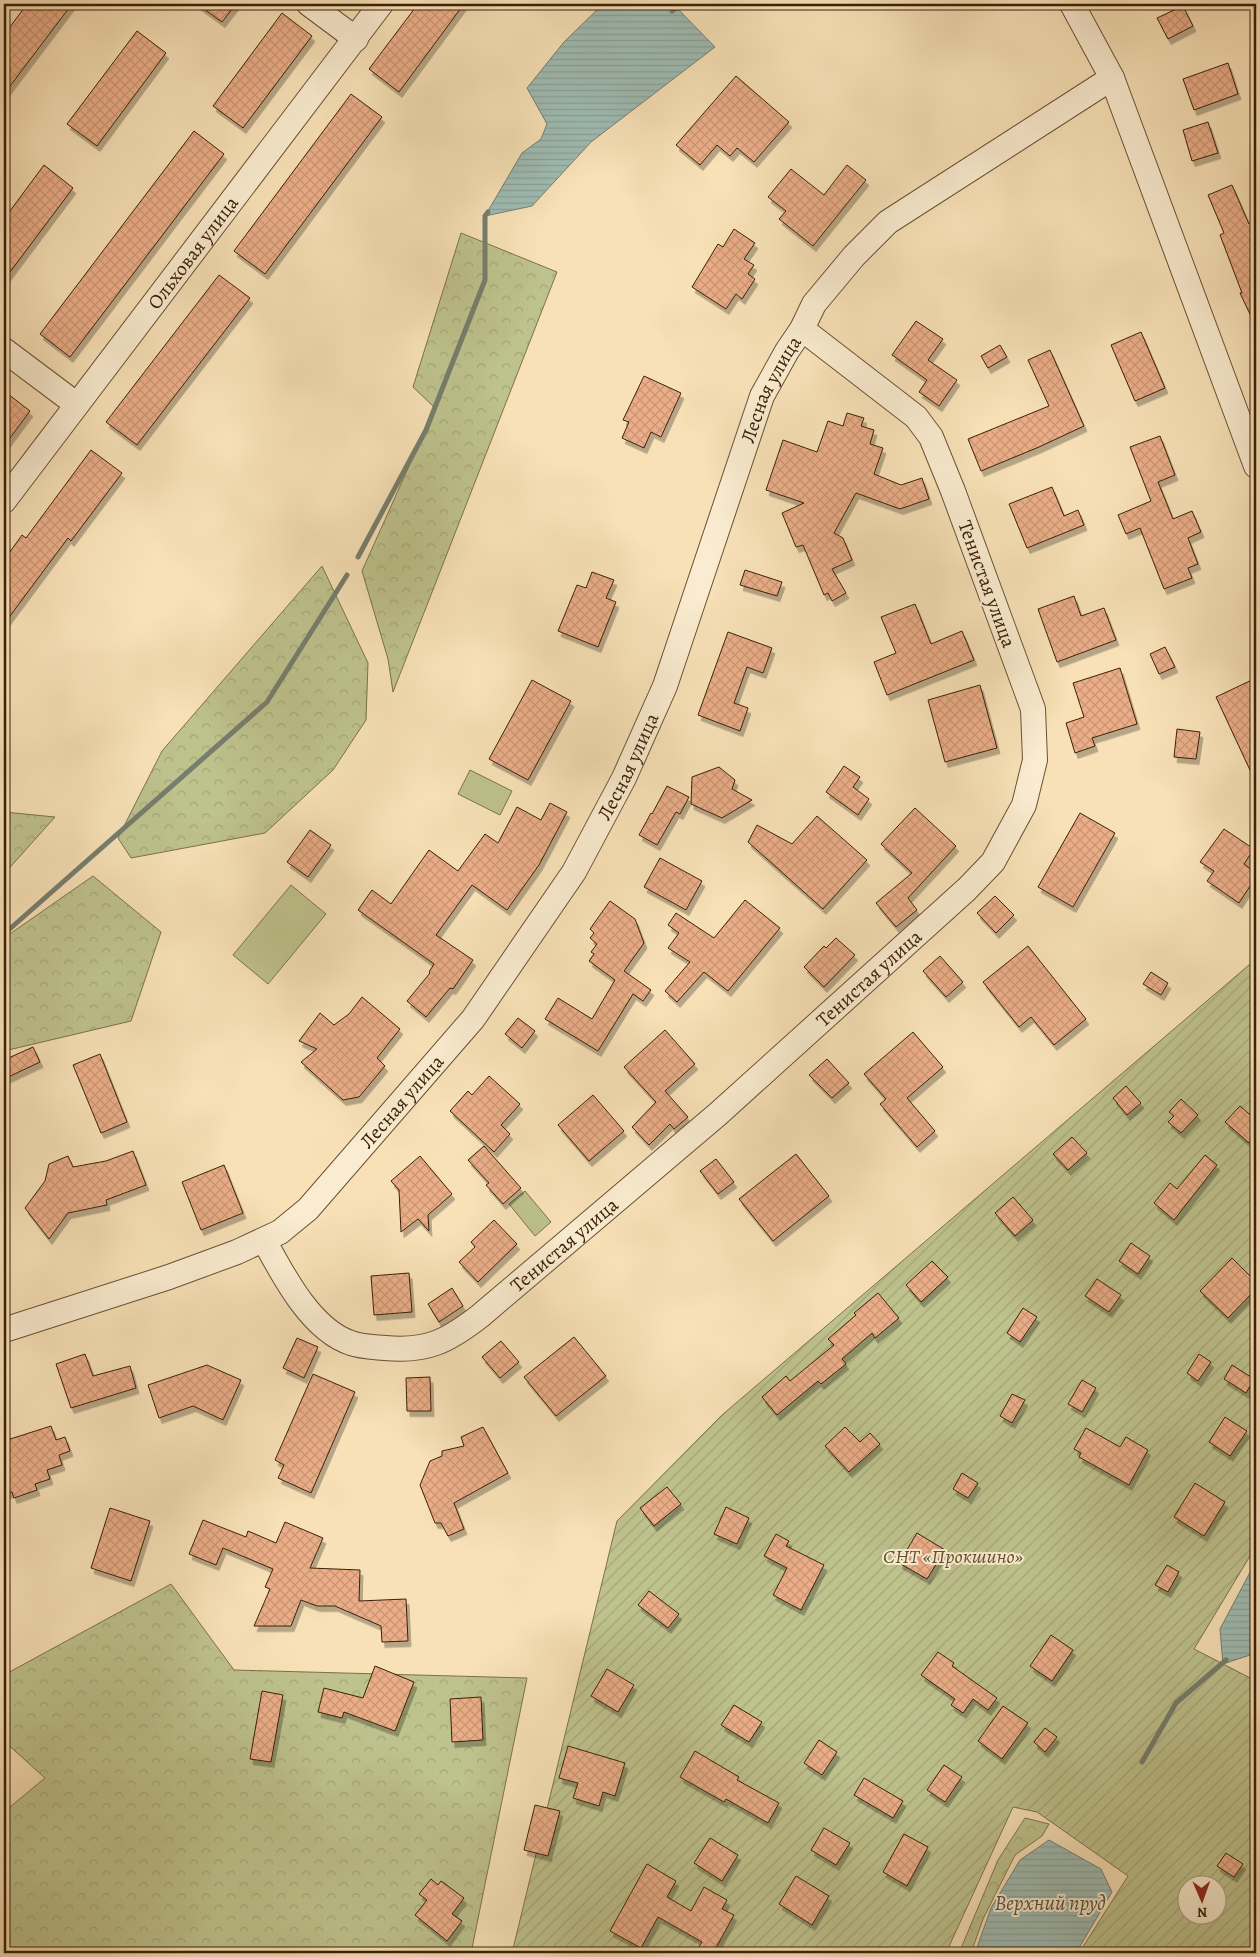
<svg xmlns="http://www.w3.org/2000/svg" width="1260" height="1957" viewBox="0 0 1260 1957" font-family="Alegreya,serif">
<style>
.forest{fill:url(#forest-crowns);stroke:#7c714a}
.garden{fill:url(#garden-furrows);stroke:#7c714a;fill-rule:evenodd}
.pitch{fill:#bec28d;stroke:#7c714a}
.water{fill:url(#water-rules);stroke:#767e6e}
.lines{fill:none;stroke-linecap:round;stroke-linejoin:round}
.stream{stroke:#767e6e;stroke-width:5}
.building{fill:url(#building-cross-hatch);stroke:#3a2007;filter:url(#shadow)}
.minor-casing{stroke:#6a5033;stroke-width:26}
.minor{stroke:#faecd0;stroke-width:24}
.labels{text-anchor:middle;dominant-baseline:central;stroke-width:4;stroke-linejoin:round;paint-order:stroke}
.street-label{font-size:20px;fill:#3a2007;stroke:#faecd0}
.park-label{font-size:20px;font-style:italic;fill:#62512f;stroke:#faecd0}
.water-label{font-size:21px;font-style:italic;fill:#584f3b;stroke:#faecd0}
</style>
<defs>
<pattern id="forest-crowns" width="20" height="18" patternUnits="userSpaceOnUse" patternTransform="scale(1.25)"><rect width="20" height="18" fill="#bec28d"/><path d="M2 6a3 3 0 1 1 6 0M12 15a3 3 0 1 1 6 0" fill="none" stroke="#a4a678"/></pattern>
<pattern id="garden-furrows" width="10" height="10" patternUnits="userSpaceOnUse" patternTransform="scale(1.25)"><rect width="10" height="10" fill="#bec28d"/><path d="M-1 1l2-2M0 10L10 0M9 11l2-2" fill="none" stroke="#a4a678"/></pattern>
<pattern id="water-rules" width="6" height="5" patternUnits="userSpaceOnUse" patternTransform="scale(1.25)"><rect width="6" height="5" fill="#9ebcb3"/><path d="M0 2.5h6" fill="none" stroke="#89a198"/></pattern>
<pattern id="building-cross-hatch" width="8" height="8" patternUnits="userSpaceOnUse" patternTransform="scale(1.25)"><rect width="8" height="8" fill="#ebae88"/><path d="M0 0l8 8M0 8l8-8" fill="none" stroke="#ca9574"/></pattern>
<filter id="shadow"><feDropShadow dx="3" dy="5.5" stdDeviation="0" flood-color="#0004"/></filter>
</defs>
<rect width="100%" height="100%" fill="#f8e1b7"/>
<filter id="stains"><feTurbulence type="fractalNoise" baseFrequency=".004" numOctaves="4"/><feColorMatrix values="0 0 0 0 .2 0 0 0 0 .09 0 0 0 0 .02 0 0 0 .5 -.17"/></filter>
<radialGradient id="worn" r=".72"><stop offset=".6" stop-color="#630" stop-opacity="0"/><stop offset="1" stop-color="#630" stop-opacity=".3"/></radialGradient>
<path class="forest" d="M 461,233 L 557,272 L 393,692 L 388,659 L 362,571 L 435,408 L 413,387 Z
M 322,566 L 368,663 L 366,720 L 333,770 L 265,833 L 131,858 L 118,838 L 162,751 Z
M 4,812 L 55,817 L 4,874 Z
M 93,876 L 161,932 L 131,1021 L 4,1051 L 4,938 Z
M 171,1584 L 234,1670 L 527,1678 L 471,1953 L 4,1953 L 4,1812 L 45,1778 L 4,1741 L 4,1675 Z
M 1025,1818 L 1049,1824 L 1042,1836 L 1015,1855 L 983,1919 L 971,1953 L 959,1953 L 998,1860 Z"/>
<path class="garden" d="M 1256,959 L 1256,1546 L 1194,1649 L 1256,1681 L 1256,1953 L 1079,1953 L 1128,1876 L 1037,1812 L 1013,1807 L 946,1953 L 512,1953 L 617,1521 L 722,1415 ZM 1188,1884 L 1218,1884 L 1218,1914 L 1188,1914 Z"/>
<path class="pitch" d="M 470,770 L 512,791 L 500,815 L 458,794 Z
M 291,885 L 326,914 L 268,984 L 233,955 Z
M 525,1191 L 551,1222 L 535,1236 L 509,1204 Z"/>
<path class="water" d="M 603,4 L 673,4 L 715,47 L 591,142 L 532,206 L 485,216 L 522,153 L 541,139 L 547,124 L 527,88 L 564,42 Z
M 1256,1561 L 1256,1653 L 1223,1664 L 1220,1629 Z
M 1049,1840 L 1101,1869 L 1112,1892 L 1076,1953 L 975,1953 L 991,1908 L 1020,1860 Z"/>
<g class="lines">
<path class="stream" d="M 672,11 L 683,4
M 358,557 L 426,430 L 485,280 L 485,216 L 488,212
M 4,934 L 267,702 L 347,575
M 1142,1762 L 1176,1703 L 1226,1660"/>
</g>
<path class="building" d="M 27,4 L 72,4 L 4,94 L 4,35 Z
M 197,4 L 236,4 L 222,22 Z
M 418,4 L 464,4 L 399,92 L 369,69 Z
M 1183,6 L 1193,26 L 1168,39 L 1157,18 Z
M 282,13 L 312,36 L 243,128 L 213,106 Z
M 137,31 L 166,53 L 97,146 L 67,124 Z
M 1228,63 L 1238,94 L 1194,110 L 1183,79 Z
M 736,76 L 789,122 L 754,162 L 737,148 L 730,156 L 717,145 L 700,165 L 676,145 Z
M 351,94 L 382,117 L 265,274 L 234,251 Z
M 1208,122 L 1218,153 L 1192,161 L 1183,130 Z
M 194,131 L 224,154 L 70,357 L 40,334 Z
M 44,165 L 73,188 L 4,280 L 4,219 Z
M 847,165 L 866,180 L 813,246 L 779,219 L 786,211 L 768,197 L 791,169 L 824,195 Z
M 1232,185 L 1249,224 L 1256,221 L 1256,327 L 1240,293 L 1242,293 L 1220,235 L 1224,233 L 1208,195 Z
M 734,229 L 755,243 L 744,259 L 754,265 L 748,274 L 755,279 L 742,299 L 736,294 L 726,309 L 692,287 L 718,244 L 723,247 Z
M 219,275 L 250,298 L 137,445 L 106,422 Z
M 916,321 L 943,339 L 928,360 L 957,380 L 939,406 L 919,392 L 927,380 L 892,355 Z
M 1141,332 L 1165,388 L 1135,401 L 1111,345 Z
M 1000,345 L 1007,357 L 988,368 L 981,356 Z
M 1050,350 L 1084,426 L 1039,447 L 981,471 L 968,439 L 1049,406 L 1028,360 Z
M 644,376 L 681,393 L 661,437 L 651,432 L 644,448 L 622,438 L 629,422 L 623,420 Z
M 4,391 L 30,411 L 4,446 Z
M 847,413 L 864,418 L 861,426 L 874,430 L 870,444 L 883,448 L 874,474 L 901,485 L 922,478 L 929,499 L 900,509 L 856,493 L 834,533 L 843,538 L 852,560 L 832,569 L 846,593 L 832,601 L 828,593 L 824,595 L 803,545 L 796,547 L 782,513 L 804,503 L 766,490 L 783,440 L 817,452 L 828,421 L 843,426 Z
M 1160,436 L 1175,475 L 1158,482 L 1173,519 L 1192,511 L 1201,532 L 1188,538 L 1198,564 L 1188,568 L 1192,578 L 1164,589 L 1140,528 L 1126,534 L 1118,515 L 1151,501 L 1130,447 Z
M 91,450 L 122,473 L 71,541 L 68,538 L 4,624 L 4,560 L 22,535 L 26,538 Z
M 1052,487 L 1064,516 L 1078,510 L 1084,525 L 1027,548 L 1009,504 Z
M 745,570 L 782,582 L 777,596 L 740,585 Z
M 592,572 L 614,580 L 606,598 L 616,602 L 598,647 L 558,631 L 577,585 L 586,588 Z
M 1074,596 L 1081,616 L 1104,608 L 1116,640 L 1057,662 L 1038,609 Z
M 915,604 L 931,644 L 962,631 L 974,660 L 887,695 L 874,662 L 896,653 L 881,617 Z
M 728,632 L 772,648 L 763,673 L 747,667 L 734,703 L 748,708 L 740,731 L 698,715 Z
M 1165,647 L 1175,667 L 1159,674 L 1150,654 Z
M 1120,668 L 1137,724 L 1092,738 L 1095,746 L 1075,753 L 1066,723 L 1084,717 L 1073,683 Z
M 1256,678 L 1256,783 L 1216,697 Z
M 532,680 L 571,701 L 528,780 L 489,759 Z
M 980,685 L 997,748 L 945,762 L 928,700 Z
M 1177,729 L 1200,732 L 1196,759 L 1174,757 Z
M 844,766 L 860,777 L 853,787 L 869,799 L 858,815 L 826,792 Z
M 719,767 L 735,780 L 732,789 L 752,800 L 722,818 L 691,804 L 692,777 Z
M 667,786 L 689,797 L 680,814 L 676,812 L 657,845 L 639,835 L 651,813 L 652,814 Z
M 550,803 L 567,812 L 539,865 L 507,910 L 472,885 L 436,935 L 473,960 L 453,989 L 450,988 L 426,1017 L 407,1001 L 430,973 L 429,972 L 434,964 L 358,910 L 372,890 L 391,904 L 429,850 L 458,871 L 485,834 L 498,843 L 517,807 L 541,820 Z
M 915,808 L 956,846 L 908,898 L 917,910 L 896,927 L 876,903 L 912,873 L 881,844 Z
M 1080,813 L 1115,833 L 1073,907 L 1038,887 Z
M 817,816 L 867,860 L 823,909 L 748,842 L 757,825 L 792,844 Z
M 1224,829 L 1254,849 L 1244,864 L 1256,873 L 1256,877 L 1239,903 L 1207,881 L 1214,871 L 1200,862 Z
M 310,830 L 331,845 L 308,877 L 287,862 Z
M 660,858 L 702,881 L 686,910 L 644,887 Z
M 995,896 L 1014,915 L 996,933 L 977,913 Z
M 745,900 L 780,928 L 728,991 L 704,972 L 677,1002 L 665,991 L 690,962 L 668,948 L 679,933 L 668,925 L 676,913 L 714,938 Z
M 610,901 L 635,919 L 644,943 L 624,971 L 651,990 L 643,1001 L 633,994 L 598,1051 L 545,1019 L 558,998 L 592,1019 L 615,980 L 589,961 L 594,954 L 591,952 L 597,944 L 590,938 L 594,933 L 590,929 Z
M 836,938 L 855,955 L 824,987 L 804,967 L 824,946 L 826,948 Z
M 1028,946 L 1086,1019 L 1054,1045 L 1031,1017 L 1019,1027 L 983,982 Z
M 940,956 L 963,982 L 946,997 L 923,971 Z
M 1151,972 L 1168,983 L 1161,995 L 1143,984 Z
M 362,997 L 400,1029 L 377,1058 L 385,1066 L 359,1097 L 343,1100 L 301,1062 L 317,1049 L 299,1041 L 320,1013 L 334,1025 L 349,1014 Z
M 518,1018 L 535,1031 L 522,1048 L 505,1034 Z
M 665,1030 L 695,1064 L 665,1091 L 688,1117 L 674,1129 L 670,1124 L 649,1145 L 632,1127 L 656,1102 L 624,1067 Z
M 913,1032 L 943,1067 L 907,1098 L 935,1131 L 917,1147 L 880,1104 L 886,1099 L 864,1074 Z
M 33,1047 L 40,1062 L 4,1079 L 4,1060 Z
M 100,1054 L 127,1122 L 101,1133 L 73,1065 Z
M 827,1059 L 849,1083 L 832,1098 L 809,1075 Z
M 489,1076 L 520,1104 L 501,1125 L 510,1134 L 494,1152 L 450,1111 L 468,1091 L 472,1095 Z
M 1126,1086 L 1141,1103 L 1127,1115 L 1113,1098 Z
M 593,1095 L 624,1131 L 589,1161 L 558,1125 Z
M 1181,1099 L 1198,1115 L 1181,1133 L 1168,1122 L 1174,1116 L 1169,1112 Z
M 1240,1106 L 1256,1120 L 1256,1135 L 1249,1143 L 1225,1122 Z
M 1072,1137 L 1087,1153 L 1068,1170 L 1053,1154 Z
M 484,1146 L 521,1188 L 503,1204 L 486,1185 L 489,1183 L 468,1160 Z
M 133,1151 L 146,1185 L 106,1200 L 107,1205 L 68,1213 L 49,1239 L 25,1208 L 45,1181 L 49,1164 L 68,1156 L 73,1167 L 106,1161 Z
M 796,1154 L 829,1196 L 773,1241 L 739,1199 Z
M 1205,1155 L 1217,1165 L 1174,1220 L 1154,1203 L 1170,1183 L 1177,1189 Z
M 420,1156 L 452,1194 L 428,1215 L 429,1231 L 418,1219 L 401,1232 L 399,1190 L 391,1181 Z
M 716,1159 L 734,1182 L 718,1194 L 700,1171 Z
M 224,1165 L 243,1213 L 201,1230 L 182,1182 Z
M 1013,1197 L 1033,1220 L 1015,1236 L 995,1213 Z
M 494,1220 L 517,1244 L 478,1282 L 459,1262 L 475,1247 L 471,1242 Z
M 1131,1243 L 1150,1256 L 1138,1274 L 1119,1261 Z
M 1232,1258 L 1256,1282 L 1256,1289 L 1228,1318 L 1200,1291 Z
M 932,1261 L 948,1277 L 921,1302 L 906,1285 Z
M 409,1273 L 412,1312 L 374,1315 L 371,1276 Z
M 1097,1279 L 1121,1295 L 1109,1312 L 1085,1296 Z
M 452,1288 L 463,1306 L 439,1322 L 428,1304 Z
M 878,1293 L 899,1318 L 875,1338 L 872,1333 L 842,1359 L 846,1364 L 821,1384 L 818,1381 L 777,1415 L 762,1397 L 786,1376 L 790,1381 L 834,1345 L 828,1339 L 856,1315 L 854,1313 Z
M 1023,1308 L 1037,1317 L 1020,1342 L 1007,1333 Z
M 574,1337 L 606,1376 L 556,1416 L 524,1377 Z
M 297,1338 L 318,1347 L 304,1378 L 283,1368 Z
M 501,1341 L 519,1362 L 500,1378 L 482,1357 Z
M 85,1354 L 93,1376 L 130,1366 L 136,1388 L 71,1408 L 56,1364 Z
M 1199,1354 L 1211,1362 L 1198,1381 L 1187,1373 Z
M 207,1365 L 241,1380 L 223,1420 L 193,1406 L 159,1418 L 148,1385 Z
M 1232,1365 L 1254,1379 L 1246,1393 L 1224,1379 Z
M 313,1374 L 355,1392 L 311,1493 L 278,1478 L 284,1465 L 275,1460 Z
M 430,1377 L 431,1411 L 407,1411 L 406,1378 Z
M 1082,1380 L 1096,1388 L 1082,1412 L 1068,1404 Z
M 1012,1394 L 1025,1400 L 1012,1423 L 1000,1416 Z
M 1225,1417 L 1247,1431 L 1230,1456 L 1209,1442 Z
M 51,1426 L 56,1440 L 65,1437 L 70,1451 L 59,1455 L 62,1465 L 47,1470 L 50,1479 L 35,1484 L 37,1490 L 14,1498 L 12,1492 L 4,1494 L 4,1441 Z
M 483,1427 L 508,1473 L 454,1503 L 464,1529 L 448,1536 L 441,1523 L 435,1523 L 420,1485 L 430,1461 L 442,1456 L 442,1451 L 464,1446 L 461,1437 Z
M 845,1427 L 860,1442 L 870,1433 L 880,1444 L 849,1472 L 825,1446 Z
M 1086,1428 L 1120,1447 L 1126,1437 L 1148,1450 L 1129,1485 L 1079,1457 L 1081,1453 L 1074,1449 Z
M 962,1473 L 978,1483 L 968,1498 L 953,1489 Z
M 1195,1483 L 1225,1502 L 1204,1536 L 1174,1517 Z
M 667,1487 L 681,1504 L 654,1526 L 640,1508 Z
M 726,1507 L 749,1518 L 737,1544 L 714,1534 Z
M 110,1508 L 150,1521 L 131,1581 L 91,1568 Z
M 203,1520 L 246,1537 L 248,1531 L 276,1543 L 285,1522 L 323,1538 L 310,1568 L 360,1570 L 359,1601 L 406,1599 L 408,1641 L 382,1642 L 381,1626 L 335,1606 L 317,1606 L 301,1600 L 291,1626 L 254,1626 L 270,1589 L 265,1587 L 273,1569 L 223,1548 L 216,1565 L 189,1554 Z
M 917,1533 L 945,1550 L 927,1579 L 899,1563 Z
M 776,1534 L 789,1541 L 786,1546 L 824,1565 L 801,1610 L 773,1595 L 787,1568 L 764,1556 Z
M 1167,1565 L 1179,1572 L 1168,1592 L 1155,1585 Z
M 649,1591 L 679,1614 L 668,1628 L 638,1605 Z
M 1051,1635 L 1073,1650 L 1052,1681 L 1030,1666 Z
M 938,1652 L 954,1663 L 952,1666 L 997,1698 L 988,1710 L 973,1699 L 963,1713 L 951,1705 L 955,1699 L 921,1675 Z
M 375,1666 L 414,1682 L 395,1731 L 344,1712 L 342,1718 L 318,1712 L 324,1688 L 363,1698 Z
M 607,1669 L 634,1685 L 618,1712 L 591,1696 Z
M 262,1691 L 283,1695 L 271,1762 L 250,1759 Z
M 481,1697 L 483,1740 L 452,1742 L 450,1699 Z
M 734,1705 L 762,1722 L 749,1742 L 721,1725 Z
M 1003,1706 L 1028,1723 L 1002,1759 L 978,1741 Z
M 1045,1728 L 1057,1737 L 1045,1752 L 1034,1742 Z
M 819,1740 L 837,1752 L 822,1775 L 804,1763 Z
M 568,1746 L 625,1763 L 615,1796 L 603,1792 L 599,1806 L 573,1798 L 578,1783 L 559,1778 Z
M 695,1751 L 739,1777 L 737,1780 L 779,1803 L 768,1823 L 726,1799 L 724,1802 L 680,1777 Z
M 944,1765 L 962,1777 L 945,1802 L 927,1790 Z
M 864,1778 L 903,1801 L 893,1818 L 854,1795 Z
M 535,1805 L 560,1811 L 548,1856 L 524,1850 Z
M 824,1828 L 850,1843 L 836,1865 L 811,1850 Z
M 904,1834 L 928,1847 L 907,1886 L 883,1872 Z
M 710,1838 L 738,1855 L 722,1881 L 694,1863 Z
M 1226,1853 L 1243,1864 L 1234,1877 L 1217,1866 Z
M 647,1864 L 676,1881 L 667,1897 L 691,1911 L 704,1887 L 727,1900 L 722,1909 L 734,1915 L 713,1953 L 695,1953 L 702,1942 L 658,1917 L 641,1948 L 610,1931 Z
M 796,1876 L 829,1896 L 812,1925 L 779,1904 Z
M 431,1879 L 438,1885 L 441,1881 L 464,1898 L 452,1914 L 462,1921 L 447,1941 L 415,1915 L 427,1900 L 419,1894 Z"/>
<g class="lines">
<g class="minor-casing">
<g id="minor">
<path d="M 309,4 L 356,39"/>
<path d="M 1072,4 L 1112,78 L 1256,466"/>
<path d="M 4,350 L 76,404"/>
<path id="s1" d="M 4,501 L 381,4"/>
<path id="s2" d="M 264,1240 C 283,1275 311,1330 351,1343 C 362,1347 375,1347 385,1348 C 427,1352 448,1341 480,1316 L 718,1114 L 967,889 L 993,862 L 1024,805 L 1035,760 L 1033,709 L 953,491 L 931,437 L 916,417 L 802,329"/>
<path id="s3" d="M 4,1330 L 169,1277 L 237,1252 L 280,1232 L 308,1209 L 473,1019 L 574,872 L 624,778 L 665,686 L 762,396 L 787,351 L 802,329 L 814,304 L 854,256 L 888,222 L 1112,78"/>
</g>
</g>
<use href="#minor" class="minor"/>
</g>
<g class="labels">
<g class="street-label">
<text stroke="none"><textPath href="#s1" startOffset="312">Ольховая улица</textPath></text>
<text stroke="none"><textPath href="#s3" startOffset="1282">Лесная улица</textPath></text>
<text transform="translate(987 584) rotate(70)">Тенистая улица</text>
<text stroke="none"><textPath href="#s3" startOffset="878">Лесная улица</textPath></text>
<text stroke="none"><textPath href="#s2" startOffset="791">Тенистая улица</textPath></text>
<text stroke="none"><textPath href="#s3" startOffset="472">Лесная улица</textPath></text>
<text stroke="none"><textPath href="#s2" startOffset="386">Тенистая улица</textPath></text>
</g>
<g class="park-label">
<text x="953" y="1556">СНТ «Прокшино»</text>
</g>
<g class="water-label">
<text x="1050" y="1903">Верхний пруд</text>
</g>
</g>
<rect width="1260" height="1957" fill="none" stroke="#f8e1b7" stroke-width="20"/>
<rect x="5" y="5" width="1250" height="1947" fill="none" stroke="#3a2007" stroke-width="2.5"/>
<rect x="10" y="10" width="1240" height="1937" fill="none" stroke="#3a2007"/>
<g transform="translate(1202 1900) rotate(178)"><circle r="24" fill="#faecd0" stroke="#ad9a80"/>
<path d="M0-4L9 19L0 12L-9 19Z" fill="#8f2418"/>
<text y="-8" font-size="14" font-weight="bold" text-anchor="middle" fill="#3a2007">N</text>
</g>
<rect width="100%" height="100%" filter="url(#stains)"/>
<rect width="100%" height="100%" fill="url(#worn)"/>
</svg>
